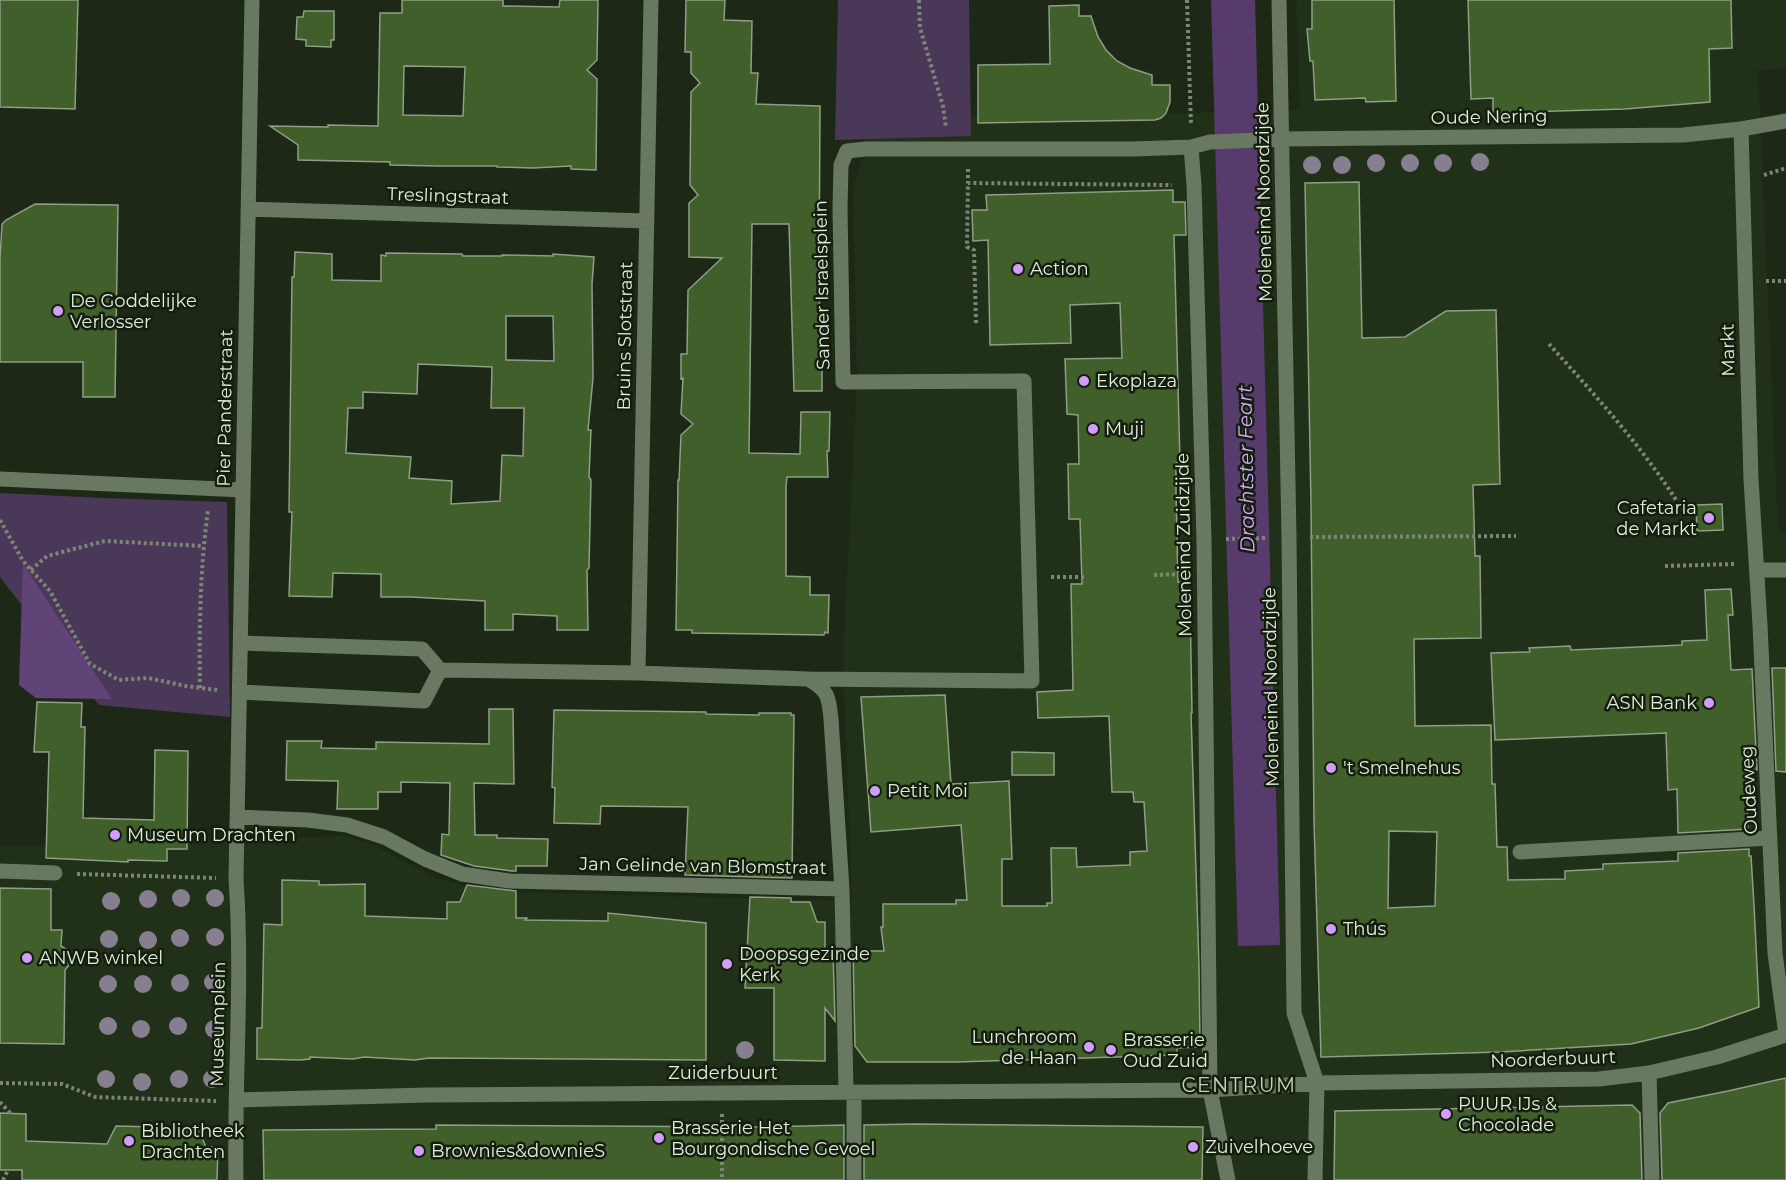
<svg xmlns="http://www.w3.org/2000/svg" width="1786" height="1180" viewBox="0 0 1786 1180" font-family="Montserrat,sans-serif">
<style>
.built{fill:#213018}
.green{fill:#4a3859}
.forest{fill:#604477}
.water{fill:#573b6d}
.building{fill:#405f2a;stroke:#8f9e87;stroke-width:1.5;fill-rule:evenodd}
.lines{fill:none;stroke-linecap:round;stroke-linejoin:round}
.path{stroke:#7c8677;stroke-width:4;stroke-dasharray:3 3;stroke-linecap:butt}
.minor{stroke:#697860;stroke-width:15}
.tree{fill:#877e90}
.poi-dot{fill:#d29dfd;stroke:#141e0d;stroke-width:2}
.labels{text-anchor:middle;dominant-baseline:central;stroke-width:5;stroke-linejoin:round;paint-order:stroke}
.street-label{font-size:18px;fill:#e3ebdf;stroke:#141e0d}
.poi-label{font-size:18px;fill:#e3ebdf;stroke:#141e0d;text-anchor:start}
.water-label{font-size:20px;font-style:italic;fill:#d4aaf9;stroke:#141e0d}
.neighbourhood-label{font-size:20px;letter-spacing:1.5px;fill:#c1d0b9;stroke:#141e0d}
</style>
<rect width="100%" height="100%" fill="#1d2816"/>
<path class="built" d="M 1296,0 L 1786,0 L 1786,68 L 1758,71 L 1778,532 L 1786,532 L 1786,1180 L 0,1180 L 0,847 L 346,836 L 371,844 L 439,879 L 485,891 L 852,901 L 843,660 L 857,384 L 853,187 L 863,156 L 864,136 L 895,120 L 1300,110 Z"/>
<path class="green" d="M 838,0 L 969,0 L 971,136 L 835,140 Z
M 0,493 L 104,498 L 227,502 L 230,717 L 99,705 L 0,577 Z"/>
<path class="forest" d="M 23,564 L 112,699 L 36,698 L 19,685 Z"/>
<path class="water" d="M 1211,0 L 1255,0 L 1280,945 L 1238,946 Z"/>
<path class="building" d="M 0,0 L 78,0 L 75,109 L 0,107 Z
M 402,0 L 503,0 L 503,6 L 559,7 L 560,0 L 598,0 L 597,60 L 587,70 L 597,79 L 596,170 L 571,169 L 571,166 L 533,168 L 497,167 L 497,166 L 438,166 L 390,165 L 390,162 L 298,160 L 298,145 L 270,126 L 328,127 L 328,125 L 378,126 L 380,13 L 402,13 ZM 404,66 L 465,67 L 463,116 L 403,115 Z
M 686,0 L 725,0 L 724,20 L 752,21 L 751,73 L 758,73 L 756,104 L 820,106 L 819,281 L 820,325 L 823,326 L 821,364 L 822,364 L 822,391 L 794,391 L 789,224 L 752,224 L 749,453 L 800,454 L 801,412 L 830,412 L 829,451 L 827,451 L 828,477 L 787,477 L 786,486 L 786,576 L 810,577 L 810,595 L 829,595 L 828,633 L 825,632 L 824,635 L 692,633 L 692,630 L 676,630 L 678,480 L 679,480 L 681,435 L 693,424 L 681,414 L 683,378 L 681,379 L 681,354 L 687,354 L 688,290 L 722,258 L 689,257 L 689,203 L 698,195 L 690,185 L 691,92 L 700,83 L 691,73 L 691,52 L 685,52 Z
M 1312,0 L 1394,0 L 1396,101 L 1366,102 L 1365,98 L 1315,100 L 1313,61 L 1310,61 L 1307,29 L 1312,29 Z
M 1468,0 L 1731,0 L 1732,48 L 1709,49 L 1710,102 L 1625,109 L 1493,113 L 1493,98 L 1471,99 Z
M 1079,5 L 1079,16 L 1091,16 L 1098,37 L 1106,50 L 1117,61 L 1130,68 L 1152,75 L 1152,85 L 1170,85 L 1170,102 L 1166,113 L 1161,118 L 1155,120 L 978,123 L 978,65 L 1050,64 L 1049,6 Z
M 304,11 L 334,11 L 334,40 L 331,40 L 331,47 L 306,46 L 306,40 L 296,39 L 297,17 L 303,17 Z
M 1359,182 L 1362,338 L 1405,337 L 1446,311 L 1496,310 L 1500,484 L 1473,485 L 1475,556 L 1480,556 L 1481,638 L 1414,639 L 1415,726 L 1491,725 L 1492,784 L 1495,784 L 1497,847 L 1507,847 L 1508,880 L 1565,879 L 1565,871 L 1603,869 L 1603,864 L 1678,861 L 1678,853 L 1749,849 L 1749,856 L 1751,856 L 1754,905 L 1759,1007 L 1699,1028 L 1631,1044 L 1501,1052 L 1321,1057 L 1314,822 L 1311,504 L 1305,183 ZM 1389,831 L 1437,832 L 1435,906 L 1388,908 Z
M 1173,190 L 1173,202 L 1185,202 L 1186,235 L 1174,235 L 1180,463 L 1176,463 L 1176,492 L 1178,582 L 1183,582 L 1183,601 L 1190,601 L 1192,713 L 1191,713 L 1199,966 L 1200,1047 L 1177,1048 L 1177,1055 L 958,1062 L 867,1062 L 855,1046 L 853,951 L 884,951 L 881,927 L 883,927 L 883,904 L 956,904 L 956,900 L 967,900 L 961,825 L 871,832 L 861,697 L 945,695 L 951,784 L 1009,781 L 1012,859 L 1002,859 L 1002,906 L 1047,906 L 1047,903 L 1052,903 L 1051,848 L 1076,848 L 1077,867 L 1130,865 L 1130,852 L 1147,851 L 1144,802 L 1134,802 L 1133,792 L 1112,792 L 1109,716 L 1038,718 L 1037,692 L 1073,690 L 1071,584 L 1082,584 L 1080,519 L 1069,519 L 1068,464 L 1079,464 L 1078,415 L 1067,414 L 1065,359 L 1122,358 L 1120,303 L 1070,305 L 1071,343 L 990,345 L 988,240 L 973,241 L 972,210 L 987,210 L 986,195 Z
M 35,204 L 118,205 L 115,397 L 83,397 L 83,362 L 0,362 L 0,259 L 2,224 L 6,220 Z
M 295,252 L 332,254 L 332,280 L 381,281 L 381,255 L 386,256 L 386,253 L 462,254 L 463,256 L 502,256 L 502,255 L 553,256 L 553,254 L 594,257 L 592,284 L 593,378 L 588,430 L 591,430 L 589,477 L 591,480 L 589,568 L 587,570 L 588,630 L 557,630 L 557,616 L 513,614 L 513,630 L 485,630 L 485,601 L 411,597 L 381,597 L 381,574 L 333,573 L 332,597 L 289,596 L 292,512 L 289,512 L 292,277 L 294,277 ZM 506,316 L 553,316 L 554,361 L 506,360 ZM 418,364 L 492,367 L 491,408 L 524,408 L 523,456 L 502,455 L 500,501 L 451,504 L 452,481 L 409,478 L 411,457 L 346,453 L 348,408 L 363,408 L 363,392 L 417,394 Z
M 1722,504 L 1723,530 L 1697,531 L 1696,505 Z
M 1731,589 L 1733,615 L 1728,615 L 1731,670 L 1752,669 L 1757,770 L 1746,770 L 1748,829 L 1678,833 L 1677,789 L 1668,790 L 1666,733 L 1495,740 L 1491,653 L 1530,652 L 1529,648 L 1570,646 L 1571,650 L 1682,645 L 1682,641 L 1707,640 L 1705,590 Z
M 1772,668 L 1786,668 L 1786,772 L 1776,771 Z
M 37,702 L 82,703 L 81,727 L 85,727 L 83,818 L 154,820 L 155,750 L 188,751 L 187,849 L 167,849 L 167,861 L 128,860 L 128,862 L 46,858 L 49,752 L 34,752 Z
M 489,709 L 513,709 L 514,784 L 474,783 L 475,835 L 497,835 L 497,838 L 548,839 L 547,866 L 516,866 L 516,871 L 511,871 L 474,866 L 441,855 L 442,834 L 449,835 L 450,783 L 401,782 L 401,792 L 378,792 L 378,809 L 337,809 L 338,781 L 286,780 L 287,741 L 322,741 L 321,748 L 376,749 L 376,742 L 489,744 Z
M 554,710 L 706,712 L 706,714 L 757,715 L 759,715 L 759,713 L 791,713 L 791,715 L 794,715 L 792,878 L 685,875 L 688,807 L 601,806 L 600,824 L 554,823 L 555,788 L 552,787 Z
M 1012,752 L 1054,753 L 1054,775 L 1012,775 Z
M 282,880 L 319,881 L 319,885 L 365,884 L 365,916 L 447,919 L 447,902 L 460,902 L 467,885 L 516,891 L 516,918 L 527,918 L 525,920 L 608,921 L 608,913 L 706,923 L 706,1060 L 429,1058 L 415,1060 L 364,1057 L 353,1059 L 310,1057 L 310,1059 L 300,1060 L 257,1059 L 257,1028 L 262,1028 L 264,924 L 282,925 Z
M 0,888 L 51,889 L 51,930 L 62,930 L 61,946 L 69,951 L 71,957 L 69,965 L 65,970 L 64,1044 L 0,1043 Z
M 750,897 L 791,898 L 791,902 L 810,902 L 817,922 L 825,922 L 825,951 L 833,951 L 835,1021 L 825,1008 L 825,1061 L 774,1060 L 774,988 L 745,988 Z
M 1786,1078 L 1786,1180 L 1662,1180 L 1660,1113 L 1668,1103 L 1728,1091 Z
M 1632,1105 L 1640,1113 L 1642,1180 L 1334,1180 L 1335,1111 Z
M 0,1113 L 26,1114 L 26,1141 L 107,1144 L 116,1126 L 198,1128 L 206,1147 L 218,1147 L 217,1180 L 22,1180 L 22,1170 L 0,1170 Z
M 914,1124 L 1203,1127 L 1202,1180 L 864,1180 L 864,1125 Z
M 436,1125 L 763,1127 L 844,1125 L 844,1180 L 264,1180 L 263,1130 L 436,1129 Z"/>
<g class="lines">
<path class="path" d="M 919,0 L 920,28 L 943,106 L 946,128
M 1187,0 L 1191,125
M 968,169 L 968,183
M 1764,175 L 1786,168
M 1766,281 L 1786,281
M 976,323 L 974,250 L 967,247 L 968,183 L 1172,185
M 1549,344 C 1593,393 1640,444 1676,500
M 0,520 L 23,561 L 50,591 L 90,664 L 119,680 L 148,678 L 186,686 L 218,690
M 1310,537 L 1516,536
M 1226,539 L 1266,538
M 1665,566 L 1734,564
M 31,570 L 47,556 L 105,541 L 203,546
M 1154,575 L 1183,574
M 1051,577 L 1085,577
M 200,688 C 199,629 200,569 208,510
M 77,874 L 216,878
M 0,1083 L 62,1084 L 95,1097 L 216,1101
M 0,1102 L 10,1113
M 722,1114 L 722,1180
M 3,1180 L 8,1170"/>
<path class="minor" d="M 1279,0 L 1289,537 L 1294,1013 L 1317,1083 L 1315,1180
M 1741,129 L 1751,479 L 1760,625 L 1775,953 L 1786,1035
M 1191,147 L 1194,185 L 1204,540 L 1210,1090 L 1228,1180
M 248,209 L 647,221
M 0,479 L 243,490
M 1757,570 L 1786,570
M 241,643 L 422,649 L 440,670 L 638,673 L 808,679 C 828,690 829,697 831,719 L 842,889 L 846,1092
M 638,673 L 651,0
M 808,679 L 1032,681 L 1024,381 L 843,382 L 840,208 L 841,165 L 847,151 L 866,149 L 1133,149 L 1191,147 L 1210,142 L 1283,139 L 1683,135 L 1741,129 L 1786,121
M 240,692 L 424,701 L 440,670
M 238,817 L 308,820 L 347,825 L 384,837 L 425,859 L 462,874 L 510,881 L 842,889
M 1520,852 L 1770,838
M 0,871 L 55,873
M 1649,1073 L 1652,1180
M 854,1092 L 854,1180
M 236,1100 L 428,1095 L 1210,1090 L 1317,1083 L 1599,1079 L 1649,1073 L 1717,1057 L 1786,1035
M 236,1180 C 234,1080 243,979 236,879 L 252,0"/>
</g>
<g class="tree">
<circle cx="1480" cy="162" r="9"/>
<circle cx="1376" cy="163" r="9"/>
<circle cx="1410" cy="163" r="9"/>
<circle cx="1443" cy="163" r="9"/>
<circle cx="1312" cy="165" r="9"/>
<circle cx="1342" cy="165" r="9"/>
<circle cx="181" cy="898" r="9"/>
<circle cx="215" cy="898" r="9"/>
<circle cx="148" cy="899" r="9"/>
<circle cx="111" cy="901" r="9"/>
<circle cx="215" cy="937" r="9"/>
<circle cx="180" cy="938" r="9"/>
<circle cx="109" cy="939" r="9"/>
<circle cx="148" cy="940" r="9"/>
<circle cx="213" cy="982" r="9"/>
<circle cx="180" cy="983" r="9"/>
<circle cx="108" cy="984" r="9"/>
<circle cx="143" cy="984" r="9"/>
<circle cx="108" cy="1026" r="9"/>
<circle cx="178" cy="1026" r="9"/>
<circle cx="141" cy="1029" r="9"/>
<circle cx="214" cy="1029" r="9"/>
<circle cx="745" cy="1050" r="9"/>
<circle cx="106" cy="1079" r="9"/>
<circle cx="179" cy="1079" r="9"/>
<circle cx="212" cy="1079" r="9"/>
<circle cx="142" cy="1082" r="9"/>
</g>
<g class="poi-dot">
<circle cx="1018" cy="269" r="6"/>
<circle cx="58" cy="311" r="6"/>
<circle cx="1084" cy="381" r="6"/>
<circle cx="1093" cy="429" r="6"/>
<circle cx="1709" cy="518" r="6"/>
<circle cx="1709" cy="703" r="6"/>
<circle cx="1331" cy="768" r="6"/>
<circle cx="875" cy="791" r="6"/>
<circle cx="115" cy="835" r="6"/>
<circle cx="1331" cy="929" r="6"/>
<circle cx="27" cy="958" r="6"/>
<circle cx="727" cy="964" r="6"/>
<circle cx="1089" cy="1047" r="6"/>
<circle cx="1111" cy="1050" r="6"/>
<circle cx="1446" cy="1114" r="6"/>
<circle cx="659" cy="1138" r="6"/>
<circle cx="129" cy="1141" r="6"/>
<circle cx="1193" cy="1147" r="6"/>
<circle cx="419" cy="1151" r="6"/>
</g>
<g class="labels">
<g class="street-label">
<text transform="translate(1489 117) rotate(-1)">Oude Nering</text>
<text transform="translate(448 196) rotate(2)">Treslingstraat</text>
<text transform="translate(1264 202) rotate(-91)">Moleneind Noordzijde</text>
<text transform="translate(822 285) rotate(-91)">Sander Israelsplein</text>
<text transform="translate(625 336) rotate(-89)">Bruins Slotstraat</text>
<text transform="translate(1728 350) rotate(-91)">Markt</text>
<text transform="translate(225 408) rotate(-89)">Pier Panderstraat</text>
<text transform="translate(1184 545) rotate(-91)">Moleneind Zuidzijde</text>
<text transform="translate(1271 687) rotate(-91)">Moleneind Noordzijde</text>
<text transform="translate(1749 790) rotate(-93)">Oudeweg</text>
<text transform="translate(703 866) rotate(1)">Jan Gelinde van Blomstraat</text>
<text transform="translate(218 1024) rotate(-89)">Museumplein</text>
<text transform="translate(1553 1059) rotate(-2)">Noorderbuurt</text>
<text x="723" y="1073">Zuiderbuurt</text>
</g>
<g class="poi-label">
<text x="1030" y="269">Action</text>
<text x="70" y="301">De Goddelijke<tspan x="70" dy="21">Verlosser</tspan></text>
<text x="1096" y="381">Ekoplaza</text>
<text x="1105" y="429">Muji</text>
<text x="1697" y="508" text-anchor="end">Cafetaria<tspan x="1697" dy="21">de Markt</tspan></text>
<text x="1697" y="703" text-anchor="end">ASN Bank</text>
<text x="1343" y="768">'t Smelnehus</text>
<text x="887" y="791">Petit Moi</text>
<text x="127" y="835">Museum Drachten</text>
<text x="1343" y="929">Thús</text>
<text x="739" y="954">Doopsgezinde<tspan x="739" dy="21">Kerk</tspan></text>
<text x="39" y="958">ANWB winkel</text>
<text x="1077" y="1037" text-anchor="end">Lunchroom<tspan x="1077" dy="21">de Haan</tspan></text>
<text x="1123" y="1040">Brasserie<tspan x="1123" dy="21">Oud Zuid</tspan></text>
<text x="1458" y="1104">PUUR IJs &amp;<tspan x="1458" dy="21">Chocolade</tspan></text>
<text x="671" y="1128">Brasserie Het<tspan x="671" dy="21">Bourgondische Gevoel</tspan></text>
<text x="141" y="1131">Bibliotheek<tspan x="141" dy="21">Drachten</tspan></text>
<text x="1205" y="1147">Zuivelhoeve</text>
<text x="431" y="1151">Brownies&amp;downieS</text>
</g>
<g class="water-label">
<text transform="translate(1246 469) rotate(-91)">Drachtster Feart</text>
</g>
<g class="neighbourhood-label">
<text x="1239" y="1085">CENTRUM</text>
</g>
</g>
</svg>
